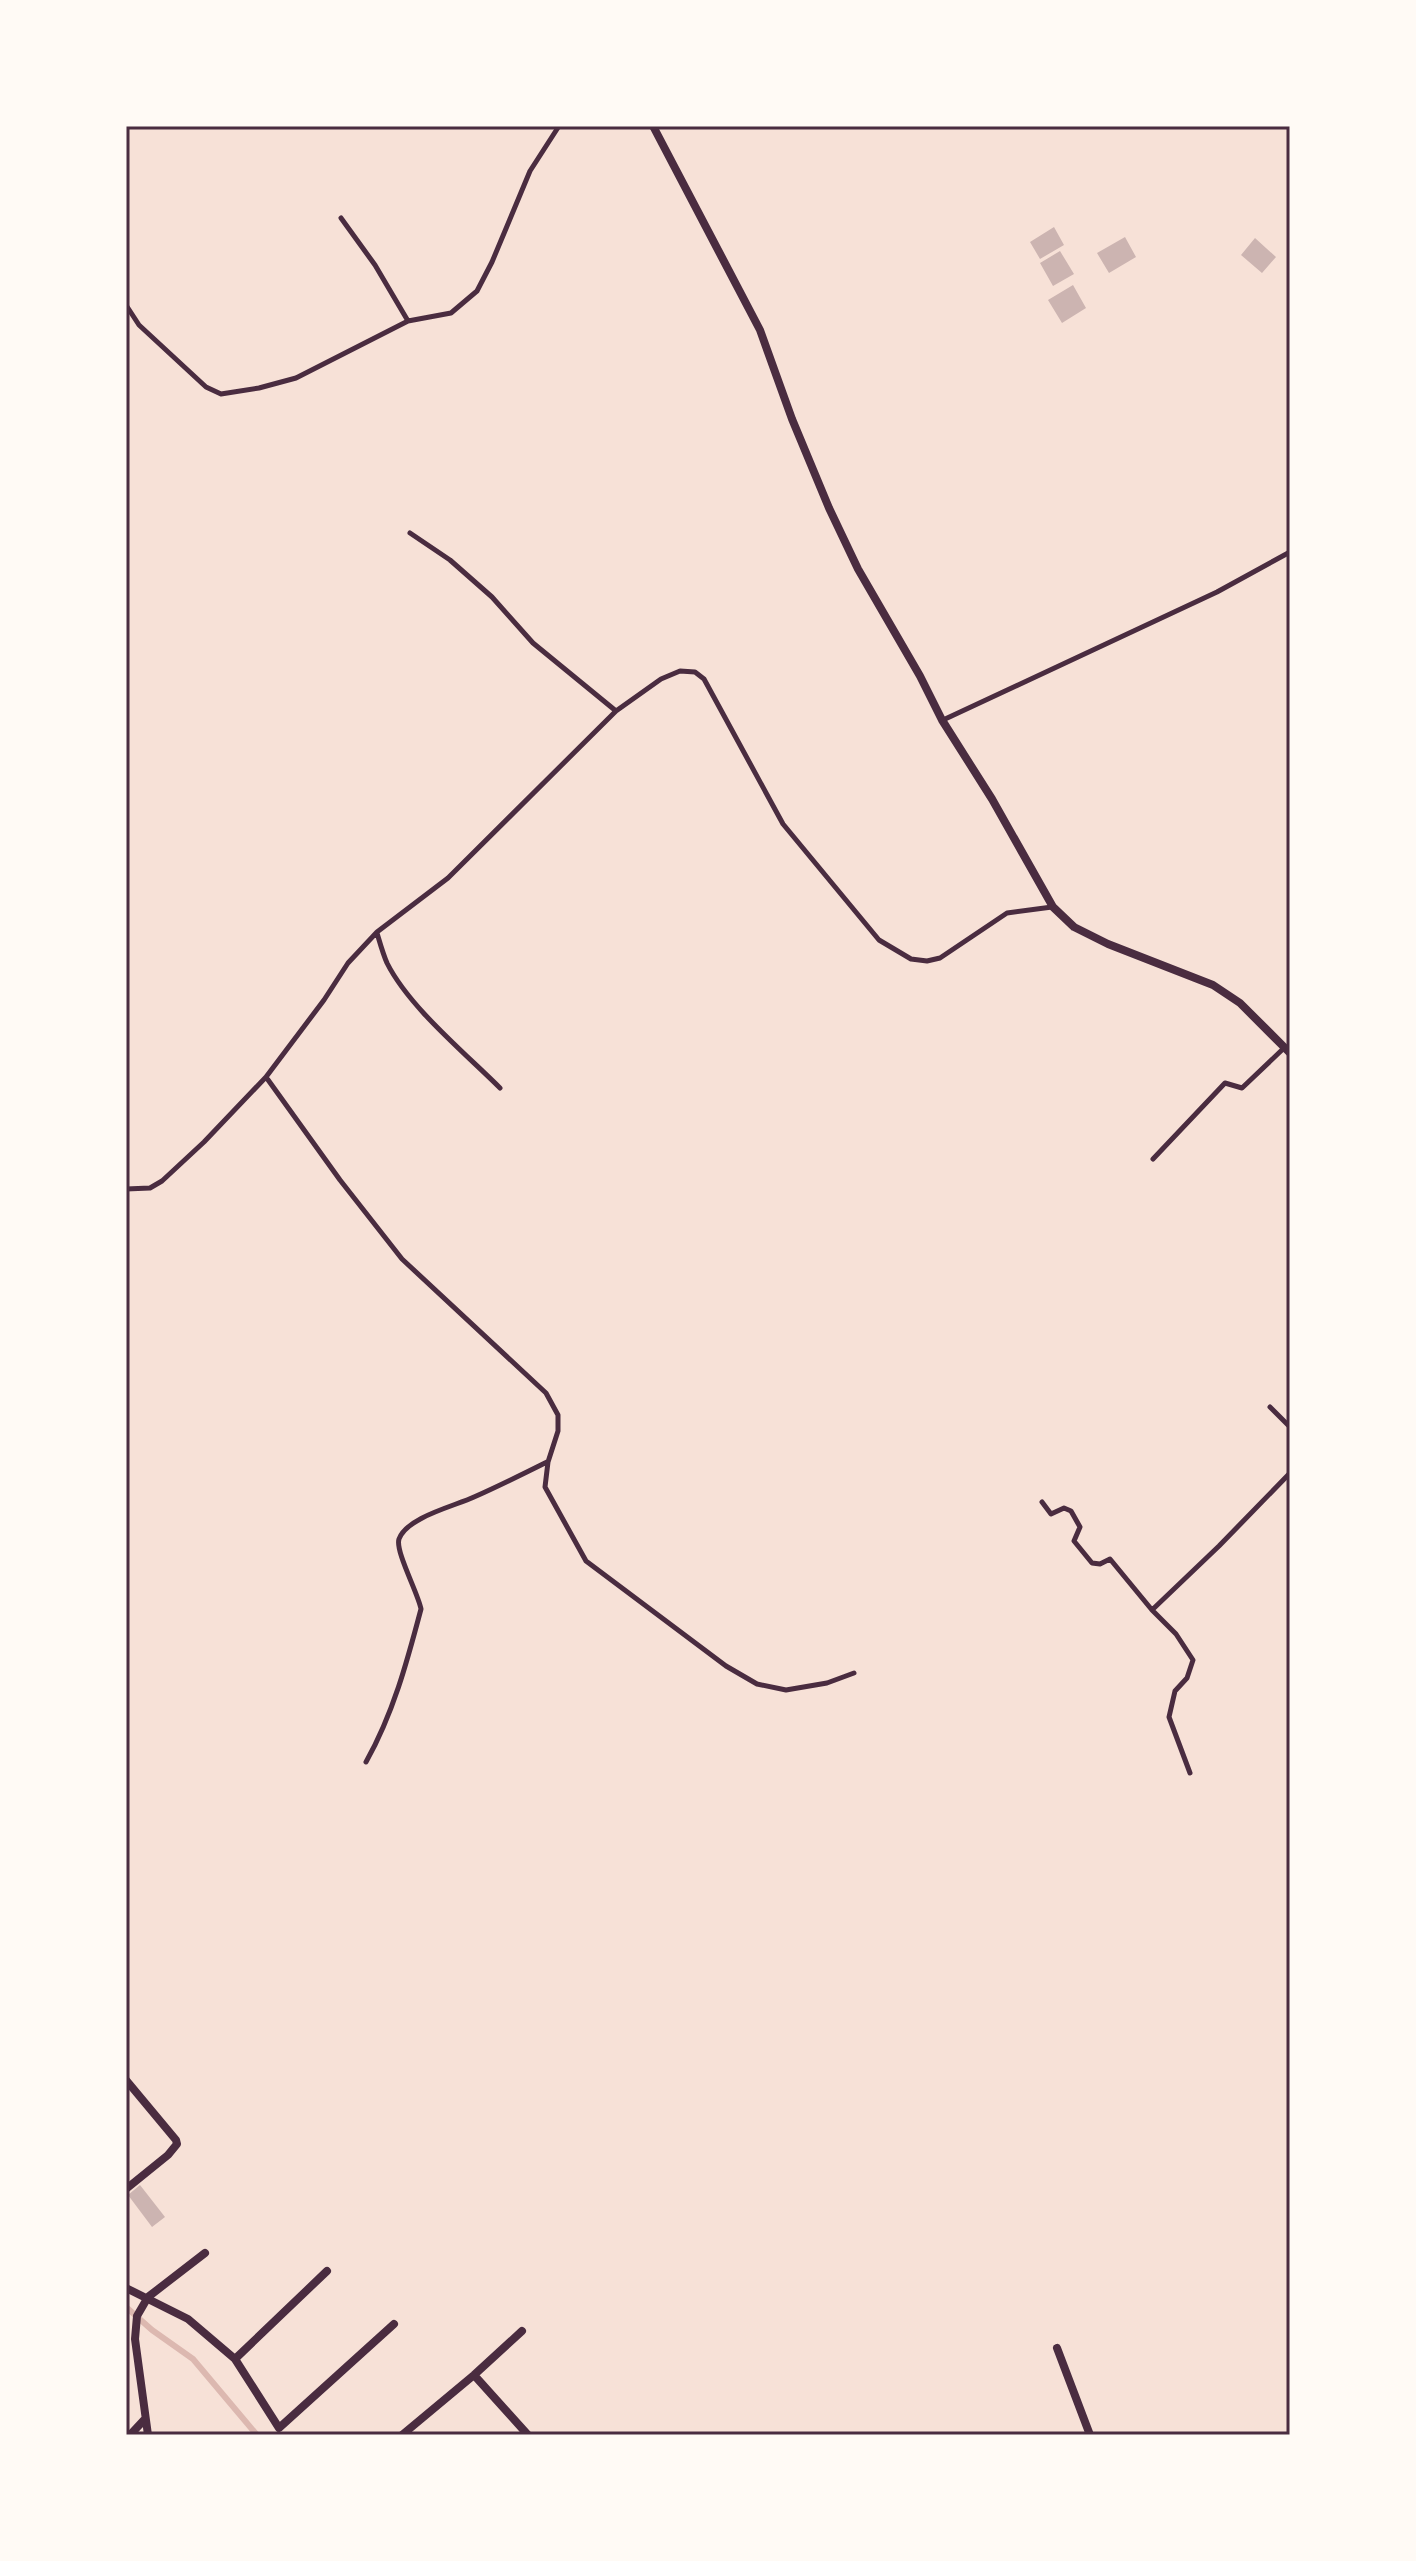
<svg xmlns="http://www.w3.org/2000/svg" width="1416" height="2561" viewBox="0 0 1416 2561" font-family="Quicksand,sans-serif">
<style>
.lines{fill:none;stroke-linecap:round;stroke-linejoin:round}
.stream{stroke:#dcb8b0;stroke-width:6}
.building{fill:#ccb4b1}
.service{stroke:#4a2c40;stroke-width:5}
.minor{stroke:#4a2c40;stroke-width:8}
.neatline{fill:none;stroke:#4a2c40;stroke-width:3}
</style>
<rect width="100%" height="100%" fill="#f7e1d7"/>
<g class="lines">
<path class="stream" d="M 126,2307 L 152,2330 L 193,2359 L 257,2435"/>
</g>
<path class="building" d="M 1054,227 L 1064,245 L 1040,259 L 1030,242 Z
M 1125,237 L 1136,257 L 1109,273 L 1097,253 Z
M 1255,238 L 1276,257 L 1262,273 L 1241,255 Z
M 1060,251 L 1074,274 L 1053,286 L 1040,263 Z
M 1073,285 L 1086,308 L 1062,323 L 1048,300 Z
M 140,2185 L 165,2217 L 152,2227 L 128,2195 Z"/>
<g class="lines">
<path class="service" d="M 341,218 L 375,265 L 408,321
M 126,305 L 139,325 L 206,387 L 221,394 L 259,388 L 296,378 L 408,321 L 451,313 L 477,291 L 492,262 L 530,171 L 559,126
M 410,533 L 450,560 L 492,597 L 533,643 L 616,711
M 943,720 L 1217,592 L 1290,552
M 377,933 C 380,943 383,954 387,963 C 409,1007 465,1053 500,1088
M 266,1077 L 340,1180 L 402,1259 L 546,1393 L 558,1415 L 558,1431 L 548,1462 L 545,1487 L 586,1561 L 726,1666 L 757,1684 L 786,1690 L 827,1683 L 854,1673
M 1153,1159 L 1225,1083 L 1242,1088 L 1284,1048
M 126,1189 L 150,1188 L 162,1181 L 204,1142 L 266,1077 L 324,1000 L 348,963 L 377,932 L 448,878 L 616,711 L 661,679 L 680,671 L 695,672 L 704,679 L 783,824 L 879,940 L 911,959 L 927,961 L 940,958 L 1007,913 L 1052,907
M 1270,1407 L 1290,1427
M 1042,1502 L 1051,1514 L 1064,1508 L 1071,1511 L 1080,1527 L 1074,1541 L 1092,1563 L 1100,1564 L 1110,1559 L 1152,1610 L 1219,1546 L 1290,1473
M 1152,1610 L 1176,1634 L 1193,1660 L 1187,1678 L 1175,1691 L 1169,1717 L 1190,1773
M 366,1762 C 393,1714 407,1662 421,1609 C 418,1593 395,1551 399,1539 C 407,1517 455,1506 474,1497 C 499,1486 523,1474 547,1462"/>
<path class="minor" d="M 653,126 L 760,330 L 792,419 L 829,508 L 858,569 L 920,676 L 942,720 L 992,799 L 1053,907 L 1074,927 L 1108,944 L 1213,985 L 1240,1003 L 1290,1053
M 126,2080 L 176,2140 L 177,2144 L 168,2155 L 126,2189
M 327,2271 L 235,2359 L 279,2428 L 394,2324
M 126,2288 L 188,2319 L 235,2359
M 1057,2348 L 1090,2435
M 474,2375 L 528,2435
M 130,2435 L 144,2420
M 148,2435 L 135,2339 L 137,2316 L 148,2297 L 205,2253
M 402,2435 L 474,2375 L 522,2331"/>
</g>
<rect width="1416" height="2561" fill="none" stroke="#fffaf5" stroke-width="256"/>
<rect x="128" y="128" width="1160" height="2305" class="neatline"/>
</svg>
